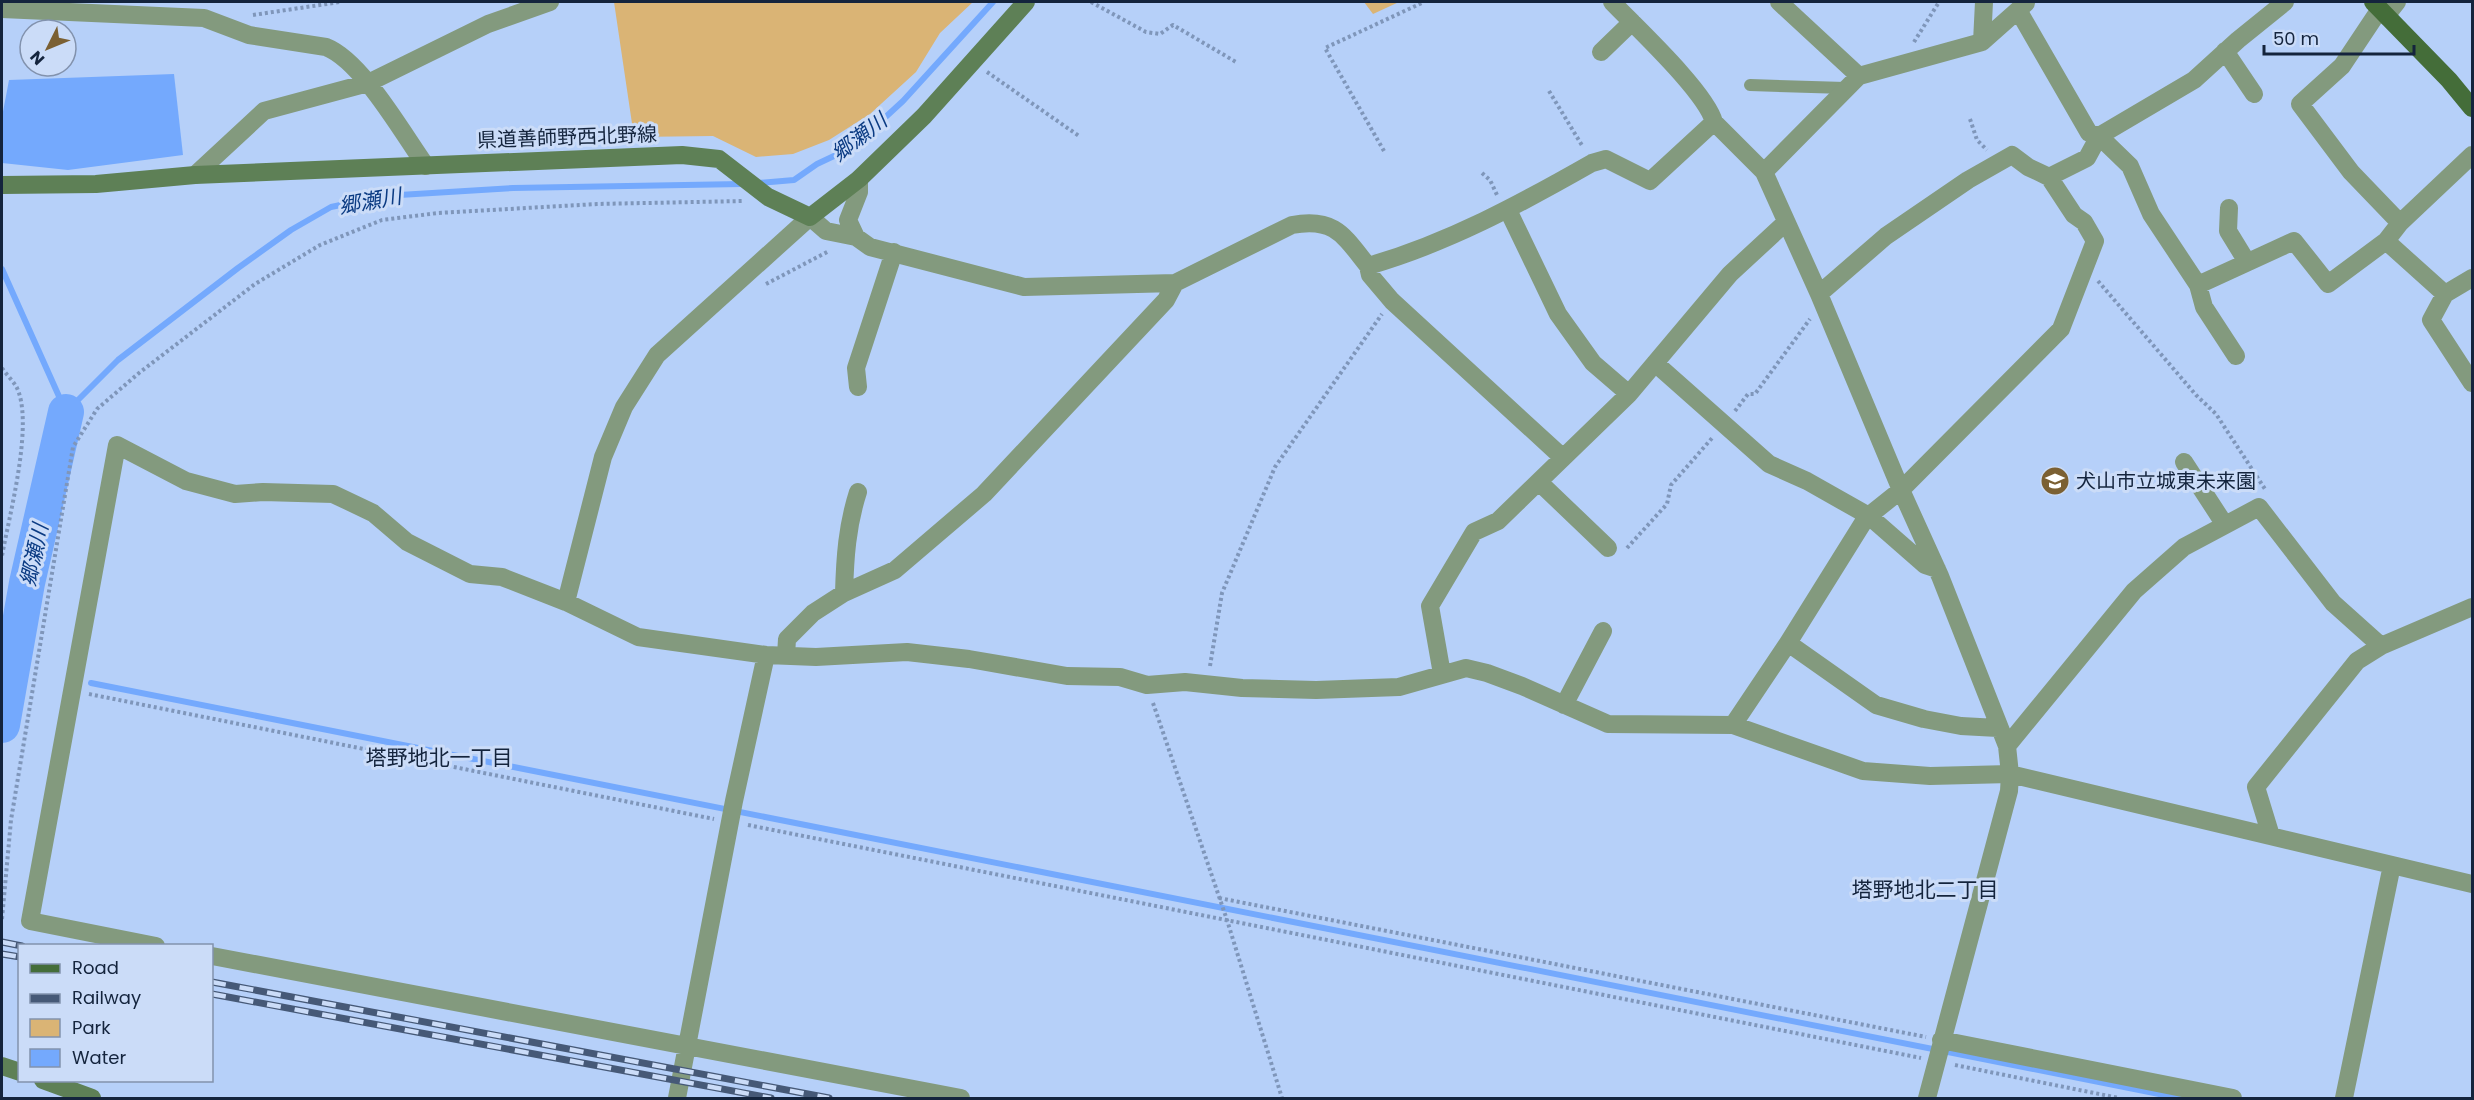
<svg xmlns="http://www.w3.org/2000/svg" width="2474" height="1100" viewBox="0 0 2474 1100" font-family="Poppins,'Noto Sans JP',sans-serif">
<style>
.green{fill:#dab475}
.water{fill:#74a9fd}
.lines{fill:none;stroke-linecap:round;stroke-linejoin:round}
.stream{stroke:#74a9fd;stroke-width:6}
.river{stroke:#74a9fd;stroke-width:36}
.path{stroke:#7f96ba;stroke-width:4;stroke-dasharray:3 3;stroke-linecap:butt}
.lane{stroke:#839a7e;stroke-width:12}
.street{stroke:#839a7e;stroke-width:18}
.secondary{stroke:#5e8056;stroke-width:18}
.primary{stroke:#446d39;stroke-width:18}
.rail-casing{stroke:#465977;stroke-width:7}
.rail{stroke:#cbdcf8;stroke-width:4.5;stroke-dasharray:14;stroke-linecap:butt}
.labels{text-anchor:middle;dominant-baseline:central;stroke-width:6;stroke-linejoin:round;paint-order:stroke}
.street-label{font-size:20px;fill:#14243d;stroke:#cbdcf8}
.poi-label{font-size:20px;fill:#14243d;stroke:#cbdcf8;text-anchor:start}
.water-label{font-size:21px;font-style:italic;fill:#0b3b83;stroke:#cbdcf8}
.neighbourhood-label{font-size:21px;fill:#14243d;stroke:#cbdcf8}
</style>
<rect width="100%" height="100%" fill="#b6d0f9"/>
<path class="green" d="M 614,2 L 973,2 L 940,33 L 916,72 L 870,114 L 829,140 L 793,154 L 756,157 L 713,136 L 634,137 Z
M 1364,2 L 1399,2 L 1373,14 Z"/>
<path class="water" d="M 174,74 L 183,155 L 68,170 L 2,163 L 2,117 L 9,80 Z"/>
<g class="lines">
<path class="stream" d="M 759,183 L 794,180 L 817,164 L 853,147 L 903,101 L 993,2
M 2,269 L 66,412 L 118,360 L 238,268 L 291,230 L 331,207 L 383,196 L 513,188 L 742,184
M 91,683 L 2179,1098"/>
<path class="river" d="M 2,725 L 27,583 L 66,412"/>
<path class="path" d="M 1091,2 L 1146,32 L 1160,34 L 1173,25 L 1236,62
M 253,15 L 340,2
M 1914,42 L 1939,2
M 987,72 L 1079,136
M 1549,91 L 1583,147
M 1970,119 L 1977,140 L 1987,150
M 1384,151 L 1325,48 L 1424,2
M 1482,173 L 1490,180 L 1497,195
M 2098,281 L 2196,395 L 2216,414 L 2265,489
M 766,284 L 829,251
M 2,368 C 6,374 12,380 16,386 C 35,421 9,516 2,556
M 1735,411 L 1748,394 L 1755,394 L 1810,319
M 1627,548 L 1667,504 L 1671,485 L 1713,437
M 1210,666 L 1222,593 L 1275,467 L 1382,314
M 89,694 L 714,819
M 1153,703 L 1227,920 L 1282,1098
M 748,825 L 1921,1058
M 1219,898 L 1926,1037
M 2,919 L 11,820 L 73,447 L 97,409 L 139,373 L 255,284 L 320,245 L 382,220 L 438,213 L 597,204 L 743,201
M 1955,1065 L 2119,1098"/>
<path class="lane" d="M 1750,85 L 1845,88"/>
<path class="street" d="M 1612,2 C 1636,27 1706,92 1714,122 L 1764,172 L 1819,294 L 1901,490 L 1940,576 L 2007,746 L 2010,774 L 2009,791 L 1927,1098
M 1779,2 L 1859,76
M 2,9 L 204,18 L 249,35 L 326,47 C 362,61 403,134 426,166
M 2380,9 L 2342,66 L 2300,104 L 2351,172 L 2400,223
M 2018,10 L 2089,133 L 2099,136 L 2130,166 L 2151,214 L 2198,285 L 2294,241 L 2328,284 L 2386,241 L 2400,223 L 2472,155
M 2386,16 L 2397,2
M 1982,42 L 1984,2
M 2225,51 L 2254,94
M 1601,52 L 1632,22
M 1764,172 L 1859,76 L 1982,42 L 2026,3
M 195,175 L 264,111 L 368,83 L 488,24 L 550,2
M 2049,177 L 2087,158 L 2099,136 L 2194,80 L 2238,40 L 2285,2
M 2229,208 L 2228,231 L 2247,262
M 1508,210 L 1558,314 L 1593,363 L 1629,394
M 856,237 L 848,220 L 859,192 L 859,179
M 2386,241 L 2445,294 L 2472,278
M 1368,266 L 1370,275 L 1392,301 L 1562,457
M 2198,285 L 2204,307 L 2236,356
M 2445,294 L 2431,320 L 2472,383
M 1655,363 L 1769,464 L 1807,481 L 1869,516 L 1925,565 L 1937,569
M 858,387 L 856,368 L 894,252
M 2184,462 L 2225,525
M 1539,482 L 1608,548
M 844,593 C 845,558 847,526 858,492
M 566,602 L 603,457 L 624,407 L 657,355 L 810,217 L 826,231 L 856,237 L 870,247 L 1024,287 L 1175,283 L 1292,225 C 1335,217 1344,236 1368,266 C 1448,243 1520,204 1592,163 L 1606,159 L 1650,181 L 1714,122
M 1788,643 L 1876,705 L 1924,719 L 1961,726 L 1998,728
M 786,656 L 787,639 L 813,613 L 844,593 L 895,570 L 984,494 L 1166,300 L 1175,283
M 1442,674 L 1430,606 L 1474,532 L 1498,521 L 1629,394 L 1730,274 L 1785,223
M 1564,705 L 1603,631
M 1733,725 L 1788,643 L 1866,518 L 1901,490 L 2061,329 L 2095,241 L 2084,222 L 2074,215 L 2049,177 L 2028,167 L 2012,155 L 1968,180 L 1886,236 L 1819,294
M 2007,746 L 2134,591 L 2184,547 L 2259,507 L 2333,603 L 2381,646
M 2271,836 L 2256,787 L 2357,661 L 2381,646 L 2472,607
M 156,946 L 30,921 L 117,445 L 186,481 L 235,494 L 263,492 L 333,494 L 373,513 L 407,542 L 470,574 L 502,577 L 566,602 L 638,637 L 766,655 L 816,657 L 907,652 L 969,659 L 1067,676 L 1120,677 L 1147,685 L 1185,682 L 1242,688 L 1316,690 L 1399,687 L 1466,668 L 1487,673 L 1522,686 L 1608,724 L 1733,725 L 1863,771 L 1930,776 L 2010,774 L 2472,884
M 212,956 L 961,1098
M 1941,1040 L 2233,1098
M 677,1098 L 734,801 L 766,655
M 2344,1098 L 2392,865"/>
<path class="secondary" d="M 2,185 L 96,184 L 195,175 L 682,155 L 719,159 L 768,197 L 810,217 L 859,179 L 924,116 L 1026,2
M 2,1066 L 20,1072
M 43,1080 L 92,1098"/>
<path class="primary" d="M 2373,2 L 2449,80 L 2472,108"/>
<g class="rail-casing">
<path id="rail" d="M 2,942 L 22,946
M 2,954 L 20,957
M 212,982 L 829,1098
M 212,994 L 771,1098"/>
</g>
<use href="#rail" class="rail"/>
</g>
<defs>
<g id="school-disc" transform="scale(1.5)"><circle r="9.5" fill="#7b6033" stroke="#cbdcf8"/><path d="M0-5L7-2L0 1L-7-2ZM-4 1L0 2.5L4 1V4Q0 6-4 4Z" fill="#fff"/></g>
</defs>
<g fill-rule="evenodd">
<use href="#school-disc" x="2055" y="481"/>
</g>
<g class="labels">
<g class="street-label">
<text transform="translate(567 137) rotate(-2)">県道善師野西北野線</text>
</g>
<g class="poi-label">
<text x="2076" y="481">犬山市立城東未来園</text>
</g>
<g class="water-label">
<text transform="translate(859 137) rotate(-38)">郷瀬川</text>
<text transform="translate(370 201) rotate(-10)">郷瀬川</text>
<text transform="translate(34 555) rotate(-78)">郷瀬川</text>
</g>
<g class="neighbourhood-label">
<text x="439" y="757">塔野地北一丁目</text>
<text x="1925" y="889">塔野地北二丁目</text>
</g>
</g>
<rect width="2474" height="1100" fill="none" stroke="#14243d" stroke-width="6"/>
<rect x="18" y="944" width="195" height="138" fill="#cbdcf8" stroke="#8292ad" stroke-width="1.5"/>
<rect x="30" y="964" width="30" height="9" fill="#446d39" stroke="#8292ad" stroke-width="1.5"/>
<text x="72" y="974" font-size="18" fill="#14243d">Road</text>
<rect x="30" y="994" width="30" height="9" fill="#465977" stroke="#8292ad" stroke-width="1.5"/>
<text x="72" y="1004" font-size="18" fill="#14243d">Railway</text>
<rect x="30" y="1019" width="30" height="18" fill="#dab475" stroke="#8292ad" stroke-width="1.5"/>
<text x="72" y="1034" font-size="18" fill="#14243d">Park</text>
<rect x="30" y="1049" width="30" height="18" fill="#74a9fd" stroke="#8292ad" stroke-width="1.5"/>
<text x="72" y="1064" font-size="18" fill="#14243d">Water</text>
<g transform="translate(48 48) rotate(227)"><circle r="28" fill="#cbdcf8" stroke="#8292ad" stroke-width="1.5"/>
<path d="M0-4.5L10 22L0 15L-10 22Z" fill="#7b6033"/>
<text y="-9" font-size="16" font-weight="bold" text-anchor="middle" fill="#14243d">N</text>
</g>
<path d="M2264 45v9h150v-9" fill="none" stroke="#14243d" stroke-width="3"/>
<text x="2273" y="45" font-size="18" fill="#14243d" stroke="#cbdcf8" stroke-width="4.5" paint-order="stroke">50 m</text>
</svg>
